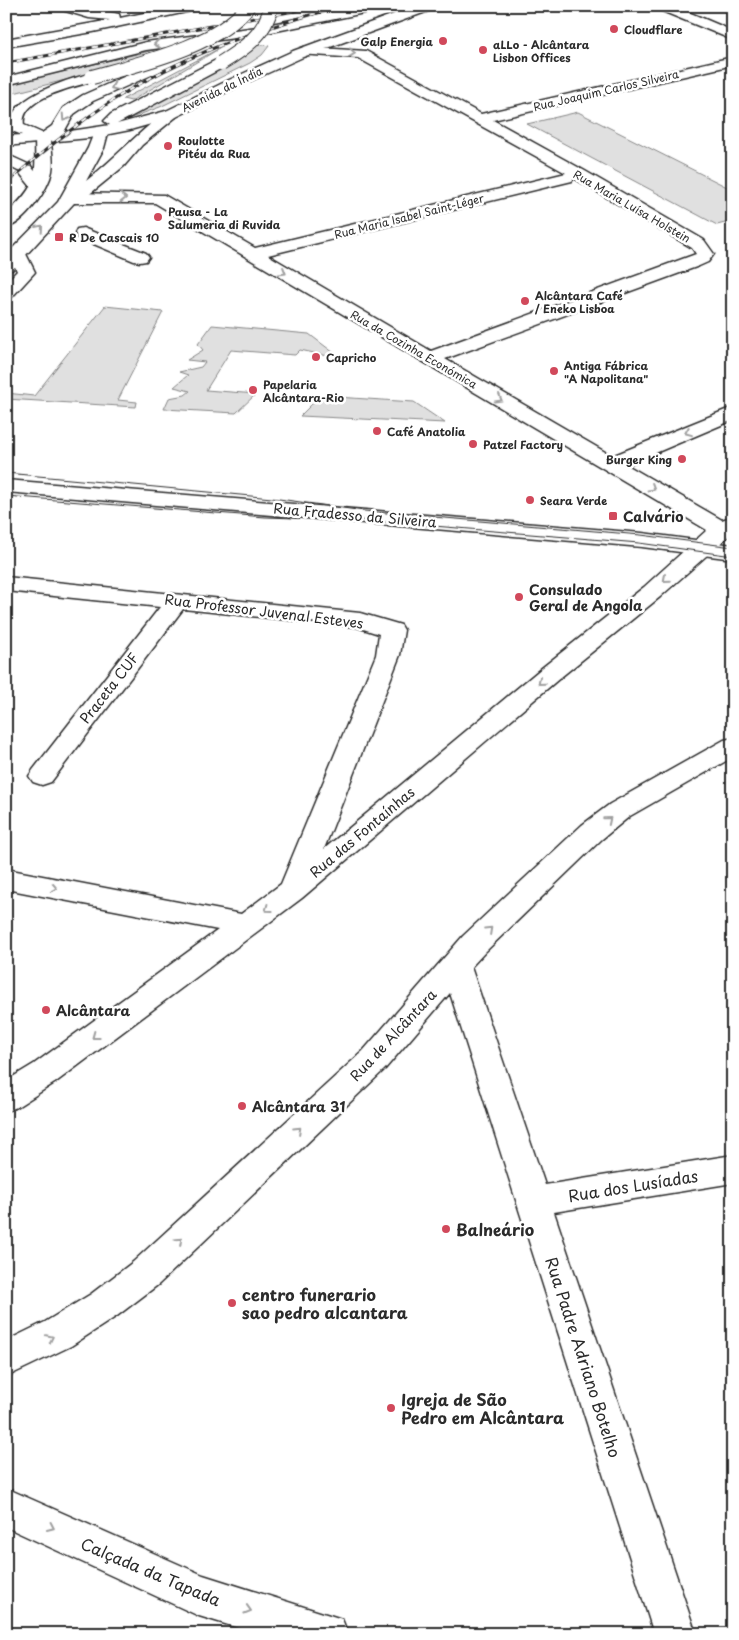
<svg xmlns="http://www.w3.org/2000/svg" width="739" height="1640" viewBox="0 0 739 1640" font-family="'Playpen Sans',sans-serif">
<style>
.green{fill:#e0e0e0;stroke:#868686}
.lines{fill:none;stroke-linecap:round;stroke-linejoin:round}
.street-casing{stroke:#2b2b2b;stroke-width:3}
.secondary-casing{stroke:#2b2b2b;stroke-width:3}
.primary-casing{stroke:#2b2b2b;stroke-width:3}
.highway-casing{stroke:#2b2b2b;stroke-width:3}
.street{fill:#fff;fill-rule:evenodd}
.secondary{fill:#fff;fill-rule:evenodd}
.primary{fill:#fff;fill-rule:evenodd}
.highway{fill:#fff;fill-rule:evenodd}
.tram{stroke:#2b2b2b;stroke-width:1}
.rail-casing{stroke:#2b2b2b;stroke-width:3}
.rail{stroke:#fff;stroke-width:2;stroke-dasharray:5.5;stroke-linecap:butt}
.primary-bridge-casing{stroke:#2b2b2b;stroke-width:16;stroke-linecap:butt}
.primary-bridge{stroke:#fff;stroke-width:14}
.oneway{stroke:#a0a0a0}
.poi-dot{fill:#d1495b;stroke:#fff;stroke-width:2}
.labels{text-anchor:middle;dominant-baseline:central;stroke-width:5;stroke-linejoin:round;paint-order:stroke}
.far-poi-label{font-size:11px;font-weight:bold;fill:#2b2b2b;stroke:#fff;text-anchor:start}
.far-street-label{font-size:11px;fill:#2b2b2b;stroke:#fff}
.street-label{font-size:14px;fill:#2b2b2b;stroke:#fff}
.poi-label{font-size:14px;font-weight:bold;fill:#2b2b2b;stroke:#fff;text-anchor:start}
.near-street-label{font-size:16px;fill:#2b2b2b;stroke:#fff}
.near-poi-label{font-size:16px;font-weight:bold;fill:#2b2b2b;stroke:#fff;text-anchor:start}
</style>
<rect width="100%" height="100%" fill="#fff"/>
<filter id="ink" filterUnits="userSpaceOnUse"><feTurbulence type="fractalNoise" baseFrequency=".02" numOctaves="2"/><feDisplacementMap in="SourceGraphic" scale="10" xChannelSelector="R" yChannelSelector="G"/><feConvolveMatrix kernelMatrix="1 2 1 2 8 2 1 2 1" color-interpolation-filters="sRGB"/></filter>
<g filter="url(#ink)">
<path class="green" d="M 179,44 L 85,75 L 6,95 L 6,85 Z
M 259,44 L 269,46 L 262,55 L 250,63 L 160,107 L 123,121 L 129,115 L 229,65 Z
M 222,47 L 131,101 L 123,99 Z
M 578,112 L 733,190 L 733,221 L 717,225 L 527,124 Z
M 105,306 L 163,312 L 118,400 L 137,402 L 136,407 L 6,399 L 6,393 L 34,396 Z
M 212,325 L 309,334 L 342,359 L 300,350 L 295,355 L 231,350 L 206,390 L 256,394 L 236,413 L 164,409 L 169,398 L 185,395 L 190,391 L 174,387 L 188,375 L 179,372 L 201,367 L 205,362 L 187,360 L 203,350 L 198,344 Z
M 320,396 L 414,402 L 445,423 L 300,416 Z"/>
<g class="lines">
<g class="street-casing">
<path id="street" d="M 656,6 L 674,6 L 733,31 L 733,40 L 657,9 Z
M 304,47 L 366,51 L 481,114 L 733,57 L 733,65 L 493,120 L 585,171 L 704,240 L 714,254 L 708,262 L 699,266 L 445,359 L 612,456 L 733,407 L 733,420 L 627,465 L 722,520 L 733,516 L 733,532 L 660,597 L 561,677 L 302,898 L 56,1082 L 17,1107 L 6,1111 L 6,1081 L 34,1064 L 218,930 L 6,889 L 6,869 L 241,914 L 281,884 L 376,655 L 379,634 L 357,627 L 183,609 L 51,782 L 42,785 L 33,782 L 29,776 L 33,770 L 160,607 L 6,591 L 6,577 L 360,613 L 401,625 L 404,630 L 400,655 L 324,849 L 543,667 L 644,587 L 707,530 L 155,203 L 74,203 L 68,201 L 66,198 L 68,195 L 74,193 L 164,195 L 255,248 L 566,173 L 358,58 L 299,54 L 297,51 ZM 574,178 L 692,248 L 696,254 L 431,351 L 268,255 L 572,181 Z
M 83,228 L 146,253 L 149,257 L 146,261 L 140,262 L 134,261 L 77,237 L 75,233 L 77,229 Z
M 18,249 L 24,250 L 35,272 L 12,297 L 6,298 L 6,282 L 17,271 L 9,254 L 12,250 Z
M 733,738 L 733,757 L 630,816 L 602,839 L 485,952 L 471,967 L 545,1185 L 733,1155 L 733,1183 L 554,1212 L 696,1634 L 654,1634 L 450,993 L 385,1069 L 159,1284 L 117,1316 L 71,1346 L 6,1377 L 6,1341 L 45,1322 L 91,1294 L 133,1262 L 363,1051 L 463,936 L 582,825 L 610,804 L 724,740 Z
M 6,1488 L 203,1575 L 342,1619 L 348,1634 L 258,1634 L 199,1616 L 6,1527 Z"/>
</g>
<g class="secondary-casing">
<path id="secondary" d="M 6,480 L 642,533 L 733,545 L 733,559 L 642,547 L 6,492 Z"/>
</g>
<g class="primary-casing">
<path id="primary" d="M 58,6 C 78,6 99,9 119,14 L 120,18 L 177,6 L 202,6 L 196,10 L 93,32 L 6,47 L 6,39 L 110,20 L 89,18 L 59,9 Z
M 359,6 L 385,6 L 379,10 L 257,35 L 146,50 L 6,85 L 6,77 L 146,42 L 257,27 Z
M 416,6 L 435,6 L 434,9 L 303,57 L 239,86 L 176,117 L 130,130 L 89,138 L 6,146 L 6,136 L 22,135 L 12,131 C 0,99 70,79 89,74 L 94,75 L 96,78 L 94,81 C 74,87 19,98 24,125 L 42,133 L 52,126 L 63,108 L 83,95 L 198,44 L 208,44 L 210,47 L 208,50 L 93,101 L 74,114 L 64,132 L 110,125 L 104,121 L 111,114 L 216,60 L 226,60 L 228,63 L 226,66 L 117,124 L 166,111 L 229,80 L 293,51 Z
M 6,154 L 30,165 L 46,185 L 44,188 L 32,188 L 18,171 L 6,165 Z"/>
</g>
<g class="highway-casing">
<path id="highway" d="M 171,110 L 176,111 L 178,114 L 176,117 L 142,145 L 124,166 L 81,201 L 74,203 L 12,270 L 6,271 L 6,255 L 58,202 L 88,148 L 95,130 L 105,130 L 108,133 L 104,148 L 86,181 C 114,159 138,133 166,111 Z
M 43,134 L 48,136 L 51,139 C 51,149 54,160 52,171 C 49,189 24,224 6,228 L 6,214 C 37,186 36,179 35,139 L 38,136 Z"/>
</g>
<use href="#street" class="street"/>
<use href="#secondary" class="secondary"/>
<use href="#primary" class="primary"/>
<use href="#highway" class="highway"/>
<path class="tram" d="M 6,473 L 272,498 L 364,511 L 641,535 L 733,547
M 6,496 L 265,517 L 361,520 L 639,543 L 733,556"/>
<g class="rail-casing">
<path id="rail" d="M 6,63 L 311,8
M 6,184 C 49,146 93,110 143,82 C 205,47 273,25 341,6"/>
</g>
<use href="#rail" class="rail"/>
<g class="primary-bridge-casing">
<path id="primary-bridge" d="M 221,63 C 244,49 266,34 271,6
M 92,77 C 138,64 219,46 248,6"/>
</g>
<use href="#primary-bridge" class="primary-bridge"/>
</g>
<defs><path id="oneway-chevron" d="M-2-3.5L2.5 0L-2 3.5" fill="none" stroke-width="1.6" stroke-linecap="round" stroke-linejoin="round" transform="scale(1.25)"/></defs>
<g class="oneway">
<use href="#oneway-chevron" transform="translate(157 44) rotate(171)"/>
<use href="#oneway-chevron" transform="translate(352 53) rotate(6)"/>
<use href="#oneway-chevron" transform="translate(114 87) rotate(156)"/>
<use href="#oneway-chevron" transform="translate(65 118) rotate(123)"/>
<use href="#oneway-chevron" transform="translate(123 198)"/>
<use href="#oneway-chevron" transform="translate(40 228) rotate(-49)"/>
<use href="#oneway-chevron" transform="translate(283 272) rotate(31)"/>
<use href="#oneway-chevron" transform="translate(499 399) rotate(30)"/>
<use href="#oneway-chevron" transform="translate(688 432) rotate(158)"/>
<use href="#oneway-chevron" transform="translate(652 488) rotate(31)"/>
<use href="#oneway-chevron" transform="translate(666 579) rotate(139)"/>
<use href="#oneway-chevron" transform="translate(541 682) rotate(140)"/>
<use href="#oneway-chevron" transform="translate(608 820) rotate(-39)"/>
<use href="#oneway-chevron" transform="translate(54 888) rotate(11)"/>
<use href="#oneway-chevron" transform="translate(268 909) rotate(144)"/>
<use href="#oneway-chevron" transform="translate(489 930) rotate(-43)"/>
<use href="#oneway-chevron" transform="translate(95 1036) rotate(143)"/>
<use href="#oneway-chevron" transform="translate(298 1130) rotate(-43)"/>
<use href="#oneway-chevron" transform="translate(179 1241) rotate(-43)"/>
<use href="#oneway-chevron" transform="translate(50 1338) rotate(-26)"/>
<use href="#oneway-chevron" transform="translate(51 1527) rotate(25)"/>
<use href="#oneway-chevron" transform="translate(248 1610) rotate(17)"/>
</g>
</g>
<g class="poi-dot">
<circle cx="614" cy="29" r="5"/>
<circle cx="443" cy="41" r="5"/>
<circle cx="483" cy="50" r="5"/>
<circle cx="168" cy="146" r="5"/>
<circle cx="158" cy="217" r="5"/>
<rect x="54" y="232" width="10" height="10" rx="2.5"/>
<circle cx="525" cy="301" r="5"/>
<circle cx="316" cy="357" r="5"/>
<circle cx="554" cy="371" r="5"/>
<circle cx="253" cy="390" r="5"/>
<circle cx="377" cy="431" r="5"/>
<circle cx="473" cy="444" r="5"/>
<circle cx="682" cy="459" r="5"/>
<circle cx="530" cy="500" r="5"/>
<rect x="608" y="511" width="10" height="10" rx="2.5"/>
<circle cx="519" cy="597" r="5"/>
<circle cx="46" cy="1010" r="5"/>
<circle cx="242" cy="1106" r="5"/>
<circle cx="446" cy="1229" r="5"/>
<circle cx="232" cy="1303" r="5"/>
<circle cx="391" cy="1408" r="5"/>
</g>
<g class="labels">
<g class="far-poi-label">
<text x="624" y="29">Cloudflare</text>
<text x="433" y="41" text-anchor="end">Galp Energia</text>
<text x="493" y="44">aLLo - Alcântara<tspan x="493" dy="13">Lisbon Offices</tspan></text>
<text x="178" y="140">Roulotte<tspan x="178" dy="13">Pitéu da Rua</tspan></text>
<text x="168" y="211">Pausa - La<tspan x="168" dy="13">Salumeria di Ruvida</tspan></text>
<text x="69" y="237">R De Cascais 10</text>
<text x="535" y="295">Alcântara Café<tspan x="535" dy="13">/ Eneko Lisboa</tspan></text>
<text x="326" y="357">Capricho</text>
<text x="564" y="365">Antiga Fábrica<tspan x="564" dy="13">"A Napolitana"</tspan></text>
<text x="263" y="384">Papelaria<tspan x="263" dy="13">Alcântara-Rio</tspan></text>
<text x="387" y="431">Café Anatolia</text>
<text x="483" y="444">Patzel Factory</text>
<text x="672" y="459" text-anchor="end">Burger King</text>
<text x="540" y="500">Seara Verde</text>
</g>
<g class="far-street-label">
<text transform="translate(222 89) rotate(-26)">Avenida da Índia</text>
<text transform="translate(606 90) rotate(-13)">Rua Joaquim Carlos Silveira</text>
<text transform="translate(632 206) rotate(30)">Rua Maria Luísa Holstein</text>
<text transform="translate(409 216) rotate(-14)">Rua Maria Isabel Saint-Léger</text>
<text transform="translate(414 349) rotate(30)">Rua da Cozinha Económica</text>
</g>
<g class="street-label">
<text transform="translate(355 515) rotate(5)">Rua Fradesso da Silveira</text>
<text transform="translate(264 611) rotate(7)">Rua Professor Juvenal Esteves</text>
<text transform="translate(109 688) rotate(-52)">Praceta CUF</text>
<text transform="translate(362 832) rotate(-40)">Rua das Fontaínhas</text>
<text transform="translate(393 1035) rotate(-47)">Rua de Alcântara</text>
</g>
<g class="poi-label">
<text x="623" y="516">Calvário</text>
<text x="529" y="589">Consulado<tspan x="529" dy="16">Geral de Angola</tspan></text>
<text x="56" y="1010">Alcântara</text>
<text x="252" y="1106">Alcântara 31</text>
</g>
<g class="near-street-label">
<text transform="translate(633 1185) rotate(-9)">Rua dos Lusíadas</text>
<text transform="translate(584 1357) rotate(72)">Rua Padre Adriano Botelho</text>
<text transform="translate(151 1571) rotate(23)">Calçada da Tapada</text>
</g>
<g class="near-poi-label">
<text x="456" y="1229">Balneário</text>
<text x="242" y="1294">centro funerario<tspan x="242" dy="18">sao pedro alcantara</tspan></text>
<text x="401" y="1399">Igreja de São<tspan x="401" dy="18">Pedro em Alcântara</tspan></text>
</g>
</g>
<rect width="739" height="1640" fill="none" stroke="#fff" stroke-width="25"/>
<rect x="12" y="12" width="714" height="1615" fill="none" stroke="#2b2b2b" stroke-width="2" filter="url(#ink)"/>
</svg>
